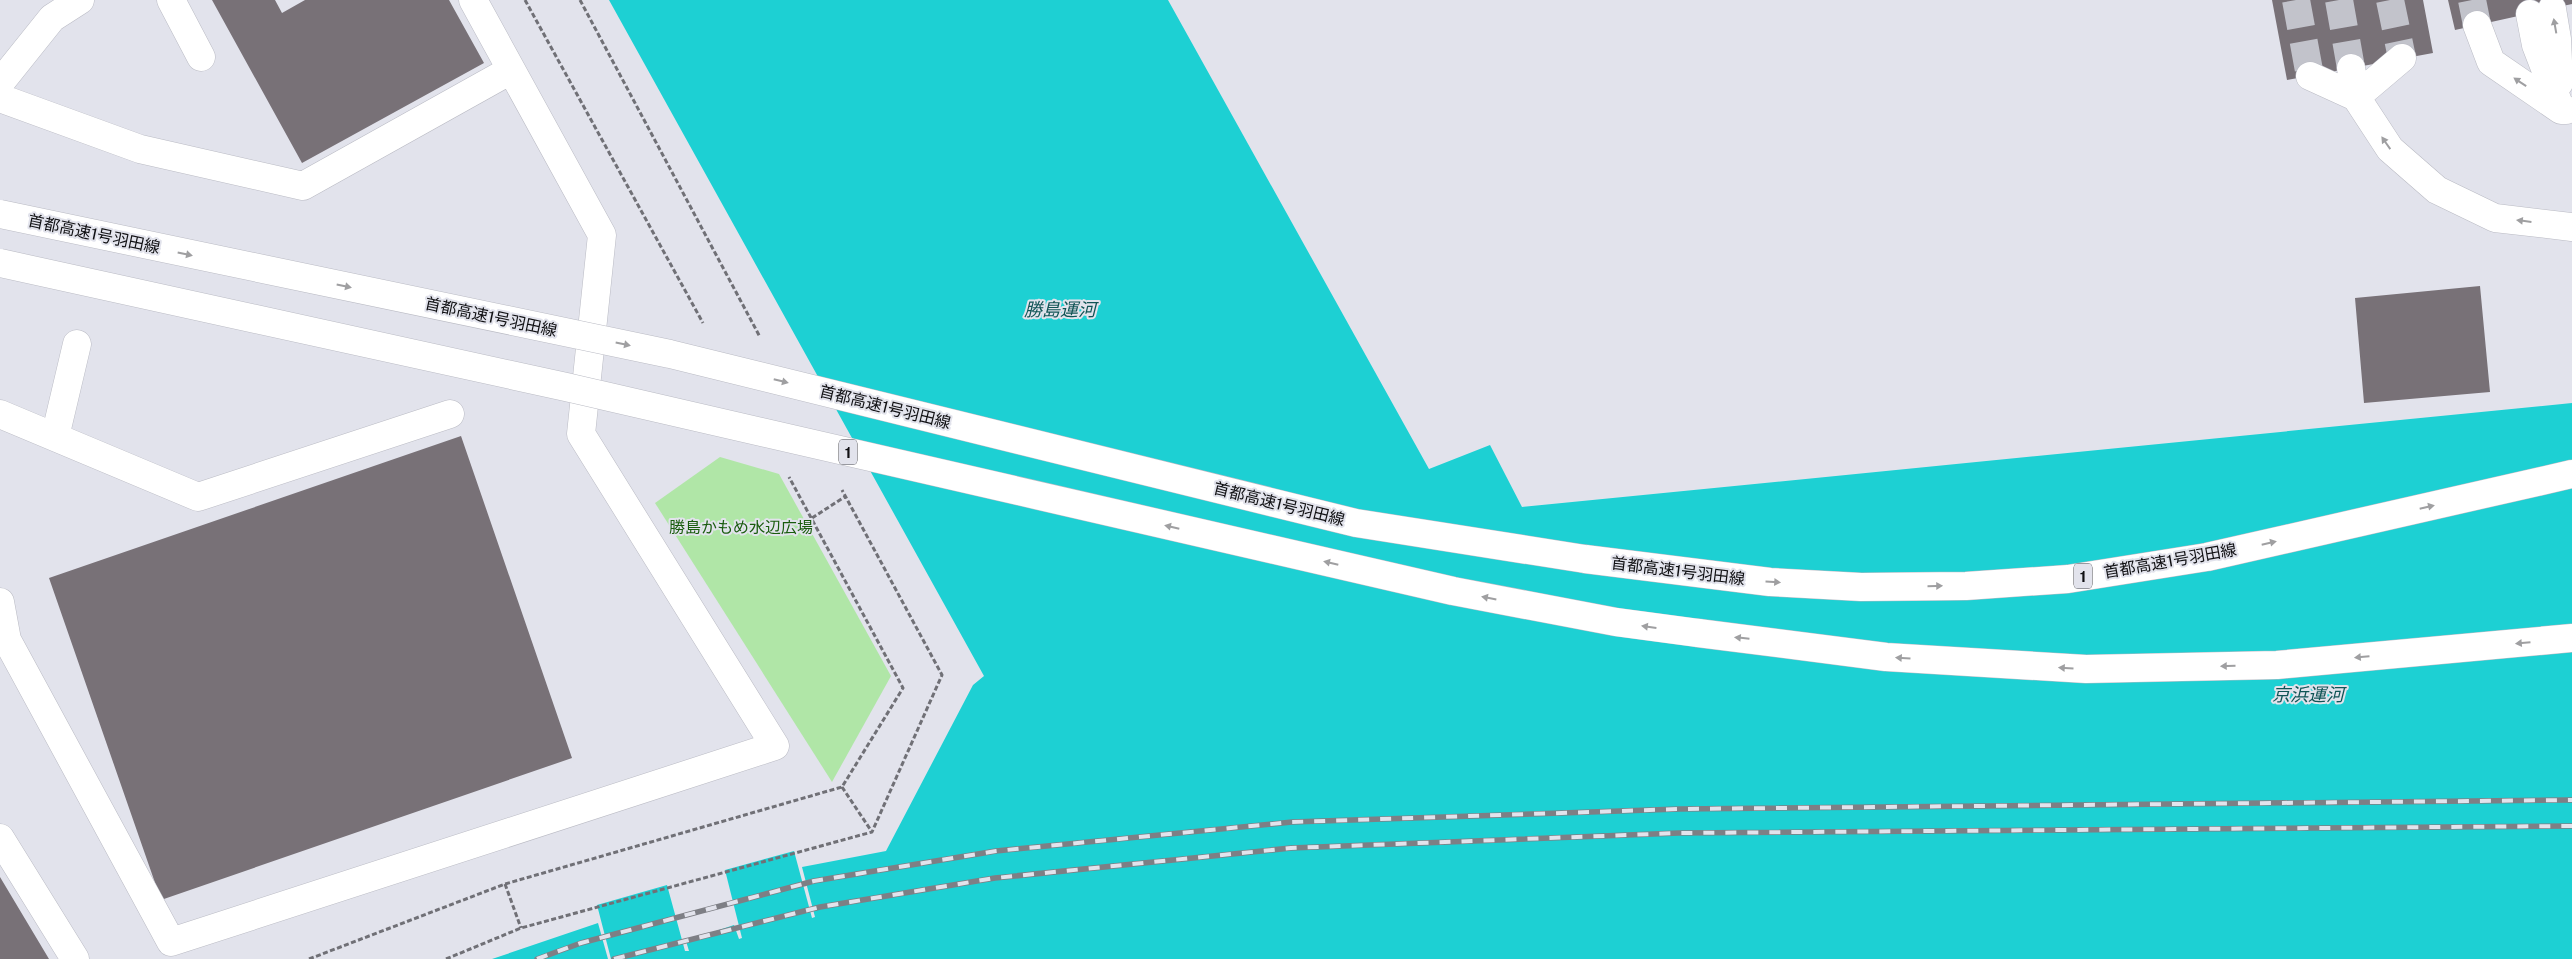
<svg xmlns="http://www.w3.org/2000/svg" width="2572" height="959" viewBox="0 0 2572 959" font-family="'Public Sans','Noto Sans JP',sans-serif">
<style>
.green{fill:#b0e6a7}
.water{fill:#1dd0d3}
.building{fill:#787177}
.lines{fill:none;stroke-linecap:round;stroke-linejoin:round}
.minor-tunnel{stroke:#c2c3cb;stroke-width:28;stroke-dasharray:28 14;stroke-linecap:butt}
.minor-casing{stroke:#babbc4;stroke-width:29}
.highway-casing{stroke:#babbc4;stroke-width:29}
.path{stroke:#707076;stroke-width:3;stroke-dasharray:5 2.5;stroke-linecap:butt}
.minor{stroke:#fff;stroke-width:28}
.highway{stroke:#fff;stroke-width:28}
.rail-casing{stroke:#7e7f85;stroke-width:5.5}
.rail{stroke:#e2e3ec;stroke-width:4;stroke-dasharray:11;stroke-linecap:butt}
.highway-bridge-casing{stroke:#babbc4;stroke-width:29;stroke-linecap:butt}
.highway-bridge{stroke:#fff;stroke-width:28}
.oneway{fill:#9f9fa1}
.labels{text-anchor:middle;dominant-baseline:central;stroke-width:4;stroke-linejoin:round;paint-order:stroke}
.shield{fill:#e2e3ec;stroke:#4f4f54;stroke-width:1}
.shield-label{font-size:15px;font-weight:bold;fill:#101013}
.street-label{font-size:16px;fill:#101013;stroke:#e2e3ec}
.park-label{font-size:16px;fill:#195c0e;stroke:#e2e3ec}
.water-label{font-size:18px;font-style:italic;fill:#105455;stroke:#e2e3ec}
</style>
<rect width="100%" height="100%" fill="#e2e3ec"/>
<path class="green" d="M 720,457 L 779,474 L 891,676 L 832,782 L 655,503 Z"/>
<path class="water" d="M 609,0 L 1168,0 L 1429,469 L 1490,445 L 1522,507 L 2572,403 L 2572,959 L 611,959 L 597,905 L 667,885 L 685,951 L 689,951 L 686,941 L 734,925 L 739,939 L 742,938 L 725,870 L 794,851 L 812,918 L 815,917 L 802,867 L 886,851 L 973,685 L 984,676 Z
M 598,923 L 608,959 L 492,959 Z"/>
<path class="building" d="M 212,0 L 275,0 L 282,13 L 305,0 L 449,0 L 484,63 L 302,163 Z
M 2272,0 L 2423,0 L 2433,53 L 2287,80 Z
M 2448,0 L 2572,0 L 2572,4 L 2455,30 Z
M 2480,286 L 2490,392 L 2364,403 L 2355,298 Z
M 461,436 L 572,758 L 161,900 L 49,578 Z
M 0,877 L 49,959 L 0,959 Z"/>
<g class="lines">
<path class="minor-tunnel" d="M 2296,0 L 2310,76
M 2339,0 L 2351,68
M 2390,0 L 2402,58
M 2472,0 L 2477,25"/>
<g class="minor-casing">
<path id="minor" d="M 171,0 L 201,57
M 2552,9 L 2557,39 L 2559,83
M 2530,14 L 2536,45 L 2561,110 L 2566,110
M 2477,25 L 2491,62 L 2561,110
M 2402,58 L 2356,97 L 2390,149 L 2437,190 L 2495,218 L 2572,227
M 2351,68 L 2356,97
M 2310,76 L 2356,97
M 0,83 L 52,18 L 80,0
M 0,98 L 140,149 L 303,186 L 511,70
M 0,414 L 198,497 L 450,414
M 55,437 L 77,344
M 0,602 L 7,640 L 171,942 L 775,746 L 581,434 L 602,235 L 473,0
M 0,838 L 75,959"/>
</g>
<g class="highway-casing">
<path id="highway" d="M 1585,559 L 1770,582 L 1861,587 L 1966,586 L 2068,579 L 2207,557 L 2572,474
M 1698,633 L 1886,657 L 2086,669 L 2277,665 L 2572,638"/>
</g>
<path class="path" d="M 525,0 L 703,323
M 580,0 L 760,337
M 812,518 L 846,496
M 842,787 L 872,832
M 505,884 L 521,928
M 309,959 L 505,884 L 842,787 L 903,688 L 789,477
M 446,959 L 521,928 L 872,832 L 942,675 L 842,490"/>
<use href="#minor" class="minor"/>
<use href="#highway" class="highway"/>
<g class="rail-casing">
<path id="rail" d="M 537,959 L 581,943 L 814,881 L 996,851 L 1292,822 L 1679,809 L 2572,800
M 614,959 L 820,907 L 995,878 L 1291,848 L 1679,833 L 2572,826"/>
</g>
<use href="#rail" class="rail"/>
<g class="highway-bridge-casing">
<path id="highway-bridge" d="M 0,214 L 670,354 L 1356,523 L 1585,559
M 0,263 L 566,387 L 1453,591 L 1616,622 L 1698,633"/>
</g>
<use href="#highway-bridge" class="highway-bridge"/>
</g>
<defs><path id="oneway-solid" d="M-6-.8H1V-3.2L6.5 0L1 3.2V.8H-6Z" transform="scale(1.25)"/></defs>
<g class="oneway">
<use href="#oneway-solid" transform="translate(2555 26) rotate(-100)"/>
<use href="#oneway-solid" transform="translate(2520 82) rotate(-146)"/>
<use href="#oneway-solid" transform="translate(2386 143) rotate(-125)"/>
<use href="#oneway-solid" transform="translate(2524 221) rotate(-173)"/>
<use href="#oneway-solid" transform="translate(185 254) rotate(12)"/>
<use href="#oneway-solid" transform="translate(344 286) rotate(12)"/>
<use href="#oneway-solid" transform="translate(623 344) rotate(12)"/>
<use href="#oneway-solid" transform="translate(781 381) rotate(14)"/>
<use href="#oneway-solid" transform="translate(2427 507) rotate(-13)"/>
<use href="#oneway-solid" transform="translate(1172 527) rotate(-167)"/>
<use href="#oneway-solid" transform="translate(2269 543) rotate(-13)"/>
<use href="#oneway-solid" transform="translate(1331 563) rotate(-167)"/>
<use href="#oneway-solid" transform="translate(1773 582) rotate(4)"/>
<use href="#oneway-solid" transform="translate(1935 586) rotate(-1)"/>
<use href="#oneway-solid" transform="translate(1489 598) rotate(-169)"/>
<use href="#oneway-solid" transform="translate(1649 627) rotate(-172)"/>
<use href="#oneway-solid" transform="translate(1742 638) rotate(-174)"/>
<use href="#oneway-solid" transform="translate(2523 643) rotate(175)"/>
<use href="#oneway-solid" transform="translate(2362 657) rotate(175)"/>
<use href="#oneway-solid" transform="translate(1903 658) rotate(-176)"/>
<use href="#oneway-solid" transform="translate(2228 666) rotate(179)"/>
<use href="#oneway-solid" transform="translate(2066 668) rotate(-177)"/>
</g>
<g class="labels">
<g class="shield">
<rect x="839" y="439.5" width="18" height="25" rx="4"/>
<rect x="2074" y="563.5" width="18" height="25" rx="4"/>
</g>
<g class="shield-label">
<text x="848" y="452">1</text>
<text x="2083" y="576">1</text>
</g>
<g class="street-label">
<text transform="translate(94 234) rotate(12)">首都高速1号羽田線</text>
<text transform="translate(491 317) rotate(12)">首都高速1号羽田線</text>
<text transform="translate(885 407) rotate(14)">首都高速1号羽田線</text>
<text transform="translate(1279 504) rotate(14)">首都高速1号羽田線</text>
<text transform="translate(2170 561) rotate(-10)">首都高速1号羽田線</text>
<text transform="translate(1678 571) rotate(7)">首都高速1号羽田線</text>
</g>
<g class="park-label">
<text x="741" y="527">勝島かもめ水辺広場</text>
</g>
<g class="water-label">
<text x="1060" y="309">勝島運河</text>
<text x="2308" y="694">京浜運河</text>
</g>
</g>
</svg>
